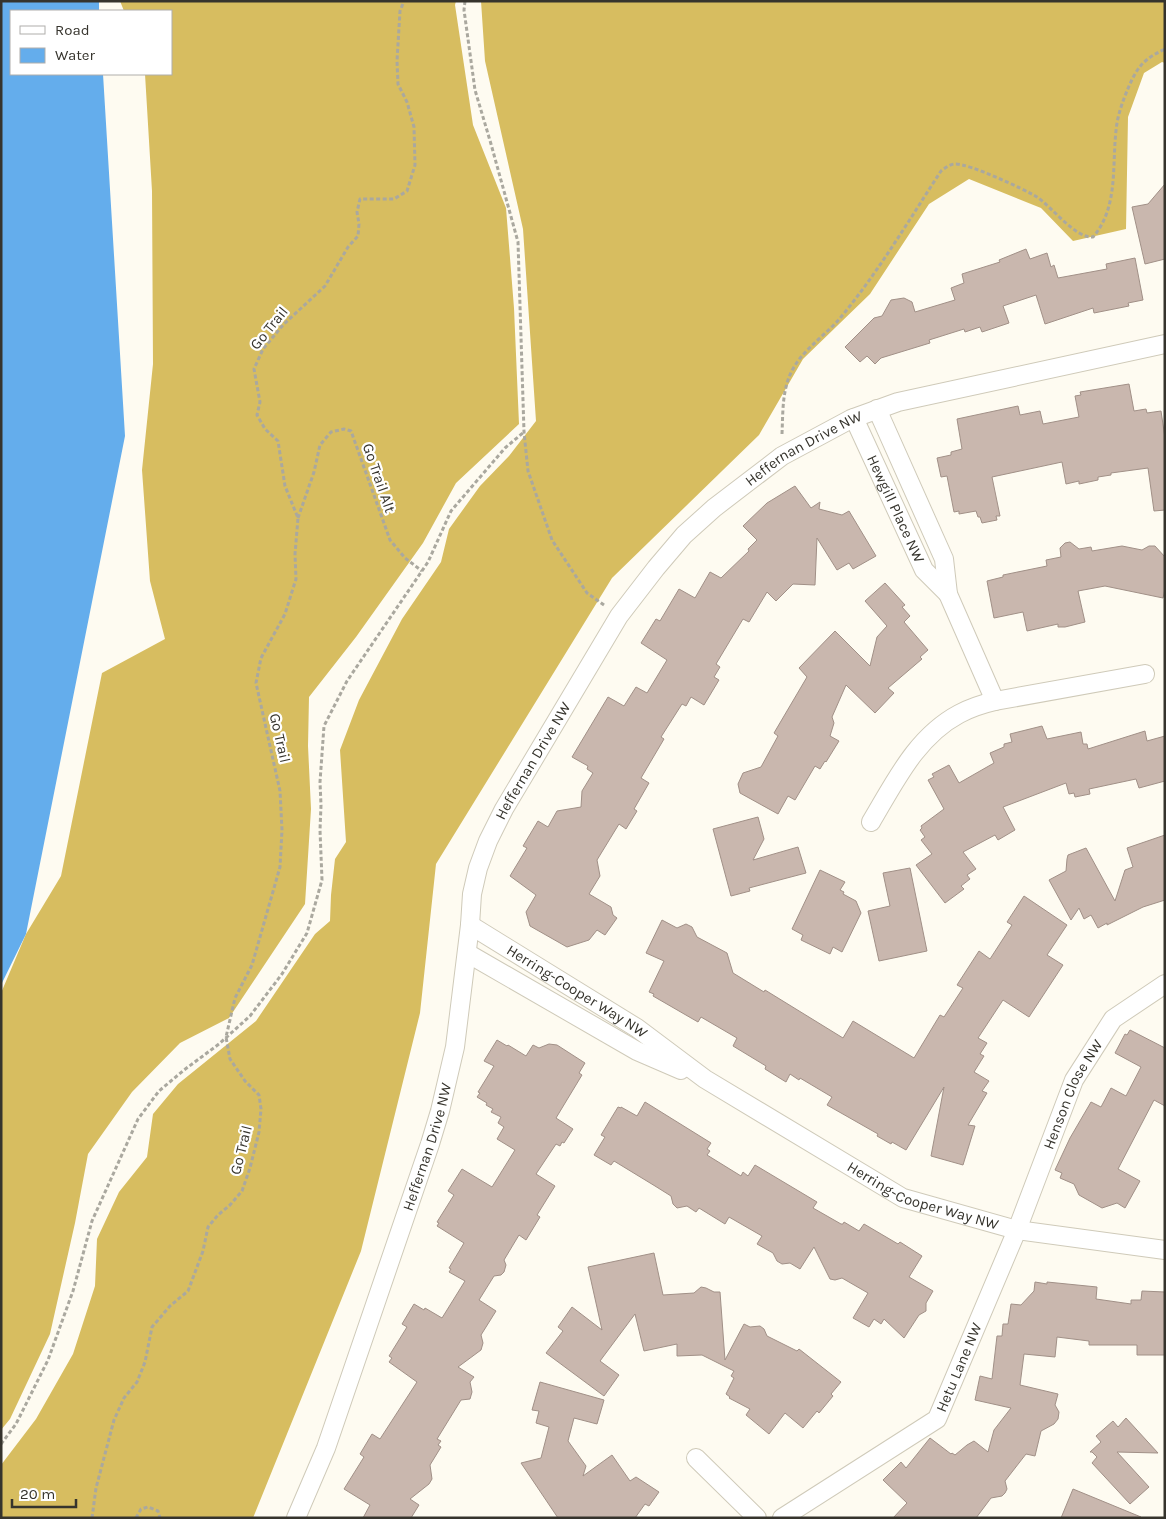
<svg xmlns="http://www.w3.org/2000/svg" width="1166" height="1519" viewBox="0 0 1166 1519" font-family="Karla,sans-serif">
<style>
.forest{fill:#d7bd60}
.water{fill:#64adec}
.building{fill:#c9b7ae;stroke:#a19087}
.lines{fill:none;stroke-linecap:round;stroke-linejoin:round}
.minor-casing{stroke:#cfcab9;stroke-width:20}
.path{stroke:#aaa89f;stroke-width:3;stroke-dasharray:4 2.5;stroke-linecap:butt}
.minor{stroke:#fff;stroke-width:18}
.labels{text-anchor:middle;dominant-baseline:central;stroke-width:4.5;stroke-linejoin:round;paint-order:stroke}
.street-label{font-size:15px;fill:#36342d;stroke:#fff}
</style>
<rect width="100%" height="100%" fill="#fefbf1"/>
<path class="forest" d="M 120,1 L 456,1 L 455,5 L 473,125 L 506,208 L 514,308 L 519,424 L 456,483 L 423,543 L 356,637 L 309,697 L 308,746 L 311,809 L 305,904 L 229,1018 L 180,1043 L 132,1092 L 88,1154 L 75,1223 L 50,1334 L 10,1419 L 1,1430 L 1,993 L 26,934 L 61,876 L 102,673 L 165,639 L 150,581 L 142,470 L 153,364 L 152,191 L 145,74 L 171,74 L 171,11 L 124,11 Z
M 481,1 L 1165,1 L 1165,63 L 1162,62 L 1144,73 L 1128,117 L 1126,229 L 1073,241 L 1041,208 L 969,179 L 929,204 L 870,294 L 803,359 L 759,435 L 612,578 L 436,864 L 420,1013 L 361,1251 L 253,1518 L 1,1518 L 1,1465 L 36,1419 L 73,1354 L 95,1286 L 97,1239 L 119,1192 L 147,1157 L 153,1114 L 178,1084 L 256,1021 L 315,934 L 330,921 L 331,895 L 335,859 L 346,842 L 340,750 L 359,700 L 402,619 L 441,562 L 449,529 L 480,486 L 509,456 L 536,421 L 523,229 L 485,61 Z"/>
<path class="water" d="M 1,1 L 99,1 L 99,11 L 11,11 L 11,74 L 103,74 L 125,436 L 26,934 L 1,985 Z"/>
<path class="building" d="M 1165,184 L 1165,259 L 1145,264 L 1132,207 L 1148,204 Z
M 1026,249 L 1030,259 L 1047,253 L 1051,267 L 1054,265 L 1058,278 L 1107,269 L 1106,264 L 1135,258 L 1143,300 L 1128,303 L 1129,306 L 1094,313 L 1093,308 L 1045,324 L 1036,295 L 1003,306 L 1009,323 L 982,332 L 980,327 L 965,332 L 964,329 L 929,340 L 930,343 L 881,358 L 875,364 L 867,356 L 860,362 L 845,347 L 874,318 L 882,316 L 891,300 L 904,298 L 912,302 L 915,312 L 955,300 L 951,288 L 964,283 L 962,274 L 1000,262 L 999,260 Z
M 1129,384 L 1134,411 L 1146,409 L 1147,413 L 1161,411 L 1165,438 L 1165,510 L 1154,511 L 1148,468 L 1111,473 L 1111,475 L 1098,477 L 1098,480 L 1079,484 L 1079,481 L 1066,484 L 1062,462 L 992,477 L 1000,516 L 996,516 L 997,520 L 982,523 L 980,517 L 978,517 L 976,511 L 959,514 L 959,511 L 954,512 L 947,476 L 941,477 L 937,458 L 951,455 L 951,452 L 962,449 L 957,419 L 1018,406 L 1020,415 L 1040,411 L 1043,424 L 1079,417 L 1075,396 L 1081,395 L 1080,392 Z
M 795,486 L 811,508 L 820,502 L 819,509 L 842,515 L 849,511 L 876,556 L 853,569 L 849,563 L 837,570 L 817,538 L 815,585 L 793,584 L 776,601 L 767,592 L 749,622 L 743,619 L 716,664 L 720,667 L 714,677 L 719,680 L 704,705 L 691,697 L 686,706 L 682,704 L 661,737 L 664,739 L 641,778 L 649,783 L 634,809 L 637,811 L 626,829 L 619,824 L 597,860 L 600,876 L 589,894 L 611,907 L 613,915 L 617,918 L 605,935 L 597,930 L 589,940 L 567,947 L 530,926 L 526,912 L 536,895 L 510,876 L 527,848 L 523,846 L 538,821 L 548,827 L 557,811 L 581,807 L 582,791 L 593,773 L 587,769 L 588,766 L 572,757 L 608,697 L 624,706 L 636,687 L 647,693 L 667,660 L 641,643 L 656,619 L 660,621 L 679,589 L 695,598 L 710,572 L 721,578 L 749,551 L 748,549 L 757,540 L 743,526 L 767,503 Z
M 1070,542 L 1079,549 L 1091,547 L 1092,551 L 1122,546 L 1142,550 L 1149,546 L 1155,546 L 1165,557 L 1165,589 L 1163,598 L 1105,586 L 1078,591 L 1085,622 L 1065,627 L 1058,627 L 1058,624 L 1027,631 L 1023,612 L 994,618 L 987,581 L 1003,577 L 1003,575 L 1047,566 L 1046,560 L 1061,557 L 1060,548 L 1065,543 Z
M 885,583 L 905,605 L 902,607 L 910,616 L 904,622 L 928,650 L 920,657 L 922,659 L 888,688 L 894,693 L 875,713 L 846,685 L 832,717 L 834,723 L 830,736 L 839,741 L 826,762 L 825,761 L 820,769 L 815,766 L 795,800 L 788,796 L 778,814 L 740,793 L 738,784 L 743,773 L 761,767 L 778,736 L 774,733 L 807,677 L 799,668 L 835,631 L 870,666 L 877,637 L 887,626 L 865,601 Z
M 1042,726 L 1047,739 L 1081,732 L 1083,744 L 1087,744 L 1088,749 L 1145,731 L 1147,741 L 1165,736 L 1165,781 L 1139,788 L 1136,779 L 1089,789 L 1090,794 L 1075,797 L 1074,793 L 1069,794 L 1066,783 L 1003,807 L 1015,830 L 998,840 L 995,835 L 963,852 L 976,869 L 967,875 L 970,879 L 961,886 L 964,889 L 945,903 L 916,865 L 932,854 L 921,840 L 925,837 L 920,830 L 922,828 L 921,826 L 944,809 L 928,780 L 934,777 L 932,774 L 949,765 L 959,783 L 994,763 L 990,753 L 1004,747 L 1004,744 L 1012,742 L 1010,734 Z
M 758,817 L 764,839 L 753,860 L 798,847 L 806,873 L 749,888 L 750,891 L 731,896 L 713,829 Z
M 1165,835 L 1165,900 L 1143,907 L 1107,925 L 1107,923 L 1098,928 L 1091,915 L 1084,919 L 1079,908 L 1071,920 L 1049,880 L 1066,871 L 1067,859 L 1068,855 L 1086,848 L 1115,901 L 1125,870 L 1133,867 L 1127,848 Z
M 910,868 L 927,951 L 879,961 L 868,911 L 890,906 L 883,873 Z
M 820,870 L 845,882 L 840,890 L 844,892 L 843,894 L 856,901 L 861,913 L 842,952 L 833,947 L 830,954 L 801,940 L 803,935 L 792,929 Z
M 1024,896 L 1067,925 L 1047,955 L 1063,965 L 1029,1017 L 1003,1000 L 978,1038 L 987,1043 L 980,1054 L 984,1056 L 974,1072 L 989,1081 L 982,1091 L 987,1093 L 968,1125 L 975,1126 L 963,1165 L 931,1156 L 944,1087 L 906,1150 L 892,1142 L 891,1144 L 877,1136 L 878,1134 L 827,1105 L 832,1097 L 800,1078 L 799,1080 L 790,1074 L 786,1082 L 765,1069 L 766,1066 L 733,1046 L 737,1038 L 701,1017 L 698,1022 L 653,996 L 654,994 L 649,992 L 664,961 L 646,953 L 662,920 L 677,928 L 686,924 L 692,927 L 697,937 L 727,953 L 733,973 L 764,992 L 765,990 L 843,1038 L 853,1021 L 914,1058 L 940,1015 L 944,1017 L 963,988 L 957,985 L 979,951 L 990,959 L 1012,925 L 1007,922 Z
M 1130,1030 L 1165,1048 L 1165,1106 L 1154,1100 L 1118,1169 L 1140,1181 L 1125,1208 L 1117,1203 L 1102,1208 L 1079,1195 L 1074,1184 L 1060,1178 L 1062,1173 L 1055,1170 L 1070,1138 L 1091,1102 L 1101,1107 L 1111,1088 L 1126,1096 L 1141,1067 L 1115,1053 L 1125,1034 L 1127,1035 Z
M 497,1040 L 507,1046 L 508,1045 L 526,1056 L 533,1045 L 539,1048 L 549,1044 L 557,1045 L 585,1063 L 579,1073 L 582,1075 L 556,1118 L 573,1129 L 564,1143 L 562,1142 L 560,1146 L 556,1144 L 536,1174 L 555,1186 L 537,1215 L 540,1217 L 526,1240 L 519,1235 L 504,1260 L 506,1265 L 504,1272 L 501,1275 L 494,1276 L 479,1300 L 496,1311 L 481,1335 L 483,1343 L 481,1350 L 458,1367 L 474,1377 L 470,1382 L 472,1392 L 470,1399 L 461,1400 L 437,1439 L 441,1441 L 438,1445 L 441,1447 L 430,1465 L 432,1479 L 429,1484 L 410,1499 L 419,1505 L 411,1518 L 363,1518 L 370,1505 L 344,1489 L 364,1457 L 360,1454 L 372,1434 L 380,1439 L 417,1382 L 389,1362 L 392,1358 L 389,1356 L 407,1327 L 402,1324 L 414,1304 L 424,1310 L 425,1308 L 442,1318 L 465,1281 L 449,1272 L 451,1269 L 449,1268 L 464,1243 L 437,1226 L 439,1223 L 437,1222 L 454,1195 L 448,1191 L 462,1169 L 492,1187 L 515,1150 L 497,1139 L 504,1127 L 498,1123 L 501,1117 L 491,1112 L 493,1109 L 486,1105 L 487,1103 L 477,1097 L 480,1093 L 478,1092 L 494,1066 L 484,1061 Z
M 645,1102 L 711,1143 L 707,1149 L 710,1151 L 707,1155 L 741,1176 L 743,1172 L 748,1176 L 755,1165 L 817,1202 L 813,1208 L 841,1224 L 843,1224 L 844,1222 L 859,1231 L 864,1224 L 898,1244 L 900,1242 L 922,1256 L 909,1277 L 933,1291 L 926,1303 L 926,1311 L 919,1315 L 904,1338 L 884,1319 L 881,1324 L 874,1319 L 869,1327 L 853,1318 L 868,1293 L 842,1278 L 835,1280 L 830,1279 L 814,1247 L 800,1269 L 790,1263 L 782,1264 L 777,1261 L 773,1253 L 757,1244 L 762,1236 L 729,1217 L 725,1224 L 699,1208 L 696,1212 L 687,1206 L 677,1208 L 673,1204 L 671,1196 L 655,1186 L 614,1161 L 611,1165 L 594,1155 L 605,1137 L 601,1135 L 618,1107 L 621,1108 L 621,1107 L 637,1116 Z
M 654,1253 L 663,1295 L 694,1293 L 701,1287 L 706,1288 L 714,1292 L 720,1292 L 725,1360 L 744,1324 L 750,1327 L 760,1326 L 764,1329 L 767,1336 L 797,1351 L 799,1349 L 841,1382 L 831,1394 L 833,1396 L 819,1413 L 817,1411 L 803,1428 L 785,1413 L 769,1434 L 746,1415 L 750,1409 L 729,1398 L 730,1397 L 726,1394 L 734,1378 L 731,1376 L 734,1371 L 702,1355 L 677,1356 L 677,1344 L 644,1351 L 635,1314 L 600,1361 L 619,1375 L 604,1396 L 546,1353 L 563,1331 L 558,1327 L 572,1307 L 602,1330 L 588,1267 Z
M 1035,1282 L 1047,1284 L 1047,1282 L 1097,1287 L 1096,1299 L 1131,1304 L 1131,1300 L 1141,1300 L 1142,1291 L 1165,1292 L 1165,1355 L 1137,1355 L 1137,1345 L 1089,1345 L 1089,1341 L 1057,1337 L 1055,1357 L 1024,1354 L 1020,1385 L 1058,1394 L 1055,1405 L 1059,1412 L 1058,1419 L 1054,1424 L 1041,1431 L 1035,1456 L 1026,1454 L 1005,1481 L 1007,1489 L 1005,1493 L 1002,1496 L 991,1498 L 976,1518 L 893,1518 L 907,1503 L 883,1480 L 901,1462 L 906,1468 L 930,1438 L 951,1454 L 952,1453 L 955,1455 L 967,1445 L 974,1441 L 988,1452 L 994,1430 L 1011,1408 L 975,1400 L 980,1376 L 992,1379 L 997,1336 L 1002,1336 L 1003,1324 L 1008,1324 L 1011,1304 L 1021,1305 L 1034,1291 Z
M 540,1382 L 604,1400 L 597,1424 L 574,1418 L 568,1441 L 586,1466 L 583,1476 L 612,1455 L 630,1481 L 636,1477 L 659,1492 L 649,1506 L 645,1504 L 635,1518 L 558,1518 L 521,1463 L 541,1458 L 549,1427 L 536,1423 L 539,1411 L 532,1410 Z
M 1126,1418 L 1158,1453 L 1117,1452 L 1149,1487 L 1130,1504 L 1092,1463 L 1097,1457 L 1092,1452 L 1090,1452 L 1101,1442 L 1096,1436 L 1113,1421 L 1118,1427 Z
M 1073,1489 L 1141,1517 L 1141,1518 L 1061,1518 Z"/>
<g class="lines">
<g class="minor-casing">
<g id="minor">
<path d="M 877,409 L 944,559 L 948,594 L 995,701"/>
<path id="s1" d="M 854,418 L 924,570 L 948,594"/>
<path d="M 871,822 C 895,782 916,737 959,714 C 970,708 982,704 995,701 L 1145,674"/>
<path id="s2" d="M 470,925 L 637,1028 L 705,1079 L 903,1198 L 1017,1230 L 1165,1250"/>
<path d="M 467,953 L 637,1051 L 681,1070"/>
<path d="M 696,1458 L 757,1518"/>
<path id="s3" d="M 296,1518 L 326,1448 L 430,1144 L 440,1111 L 455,1047 L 470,925 L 472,894 L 478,868 L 488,841 L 504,809 L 619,616 L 656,568 L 684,535 L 714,508 L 782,456 L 851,419 L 898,402 L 1165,344"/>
<path id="s4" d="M 782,1518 L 937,1419 L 1017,1230 L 1074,1080 L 1113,1019 L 1165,984"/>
</g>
</g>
<path class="path" d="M 465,1 L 464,10 L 475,90 L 491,144 L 518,242 L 524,432 L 528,471 L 552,540 L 587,593 L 604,605
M 782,434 C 783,410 782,387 794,367 C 806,347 827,334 841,317 C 879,271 909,220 941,171 C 945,168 950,164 955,164 C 968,163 1024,189 1037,197 C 1052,207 1076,239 1093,237 C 1120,206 1111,161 1117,123 C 1119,111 1124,98 1129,86 C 1138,66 1144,59 1165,49
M 298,518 L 314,472 L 320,445 L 331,432 L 344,429 L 351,431 L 390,540 L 405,558 L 422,571
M 1,1444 L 16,1424 L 48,1360 L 73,1291 L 92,1221 L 138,1119 L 159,1091 L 184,1070 L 219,1044 L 250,1016 L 282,974 L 307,933 L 322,880 L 320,830 L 321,805 L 320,782 L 324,726 L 347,681 L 428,562 L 451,511 L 505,448 L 524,432
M 92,1518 L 96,1488 L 114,1420 L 124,1398 L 137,1382 L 145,1362 L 152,1327 L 170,1306 L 188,1291 L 203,1251 L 208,1227 L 218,1215 L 230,1205 L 242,1191 L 250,1168 L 259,1132 L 261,1109 L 259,1095 L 245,1081 L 230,1059 L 226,1037 L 235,998 L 252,965 L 280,867 L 282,830 L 280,791 L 256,683 L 261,658 L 285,614 L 296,579 L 295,554 L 298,518 L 285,486 L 278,441 L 265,429 L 257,415 L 260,402 L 254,369 L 263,349 L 283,325 L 325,286 L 348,247 L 358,236 L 359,224 L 357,212 L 360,199 L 394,199 L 407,191 L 415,165 L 414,127 L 407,102 L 398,84 L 397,61 L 400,11 L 404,1
M 136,1518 L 141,1509 L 148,1507 L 158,1511 L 160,1518"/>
<use href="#minor" class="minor"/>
</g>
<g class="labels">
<g class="street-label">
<text transform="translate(269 328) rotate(-51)">Go Trail</text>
<text stroke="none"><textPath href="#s3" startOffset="1220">Heffernan Drive NW</textPath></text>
<text transform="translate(379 478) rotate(71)">Go Trail Alt</text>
<text stroke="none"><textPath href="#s1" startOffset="100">Hewgill Place NW</textPath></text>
<text transform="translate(280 738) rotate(77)">Go Trail</text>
<text stroke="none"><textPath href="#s3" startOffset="799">Heffernan Drive NW</textPath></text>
<text stroke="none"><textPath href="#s2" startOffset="126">Herring-Cooper Way NW</textPath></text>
<text stroke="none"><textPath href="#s4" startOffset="536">Henson Close NW</textPath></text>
<text stroke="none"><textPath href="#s3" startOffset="394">Heffernan Drive NW</textPath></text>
<text transform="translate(241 1150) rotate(-76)">Go Trail</text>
<text stroke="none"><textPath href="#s2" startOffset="530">Herring-Cooper Way NW</textPath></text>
<text stroke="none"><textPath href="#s4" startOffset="240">Hetu Lane NW</textPath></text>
</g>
</g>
<rect width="1166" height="1519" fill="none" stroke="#36342d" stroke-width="5"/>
<rect x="10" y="10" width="162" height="65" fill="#ffffff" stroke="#afaeab"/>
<rect x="20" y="26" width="25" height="8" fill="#ffffff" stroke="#afaeab"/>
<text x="55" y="35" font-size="15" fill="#36342d">Road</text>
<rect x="20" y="48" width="25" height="15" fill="#64adec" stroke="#afaeab"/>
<text x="55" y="60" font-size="15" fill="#36342d">Water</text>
<path d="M12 1499v8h64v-8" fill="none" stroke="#36342d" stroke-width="2.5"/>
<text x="20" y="1499" font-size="15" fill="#36342d" stroke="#ffffff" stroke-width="4" paint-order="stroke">20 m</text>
</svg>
